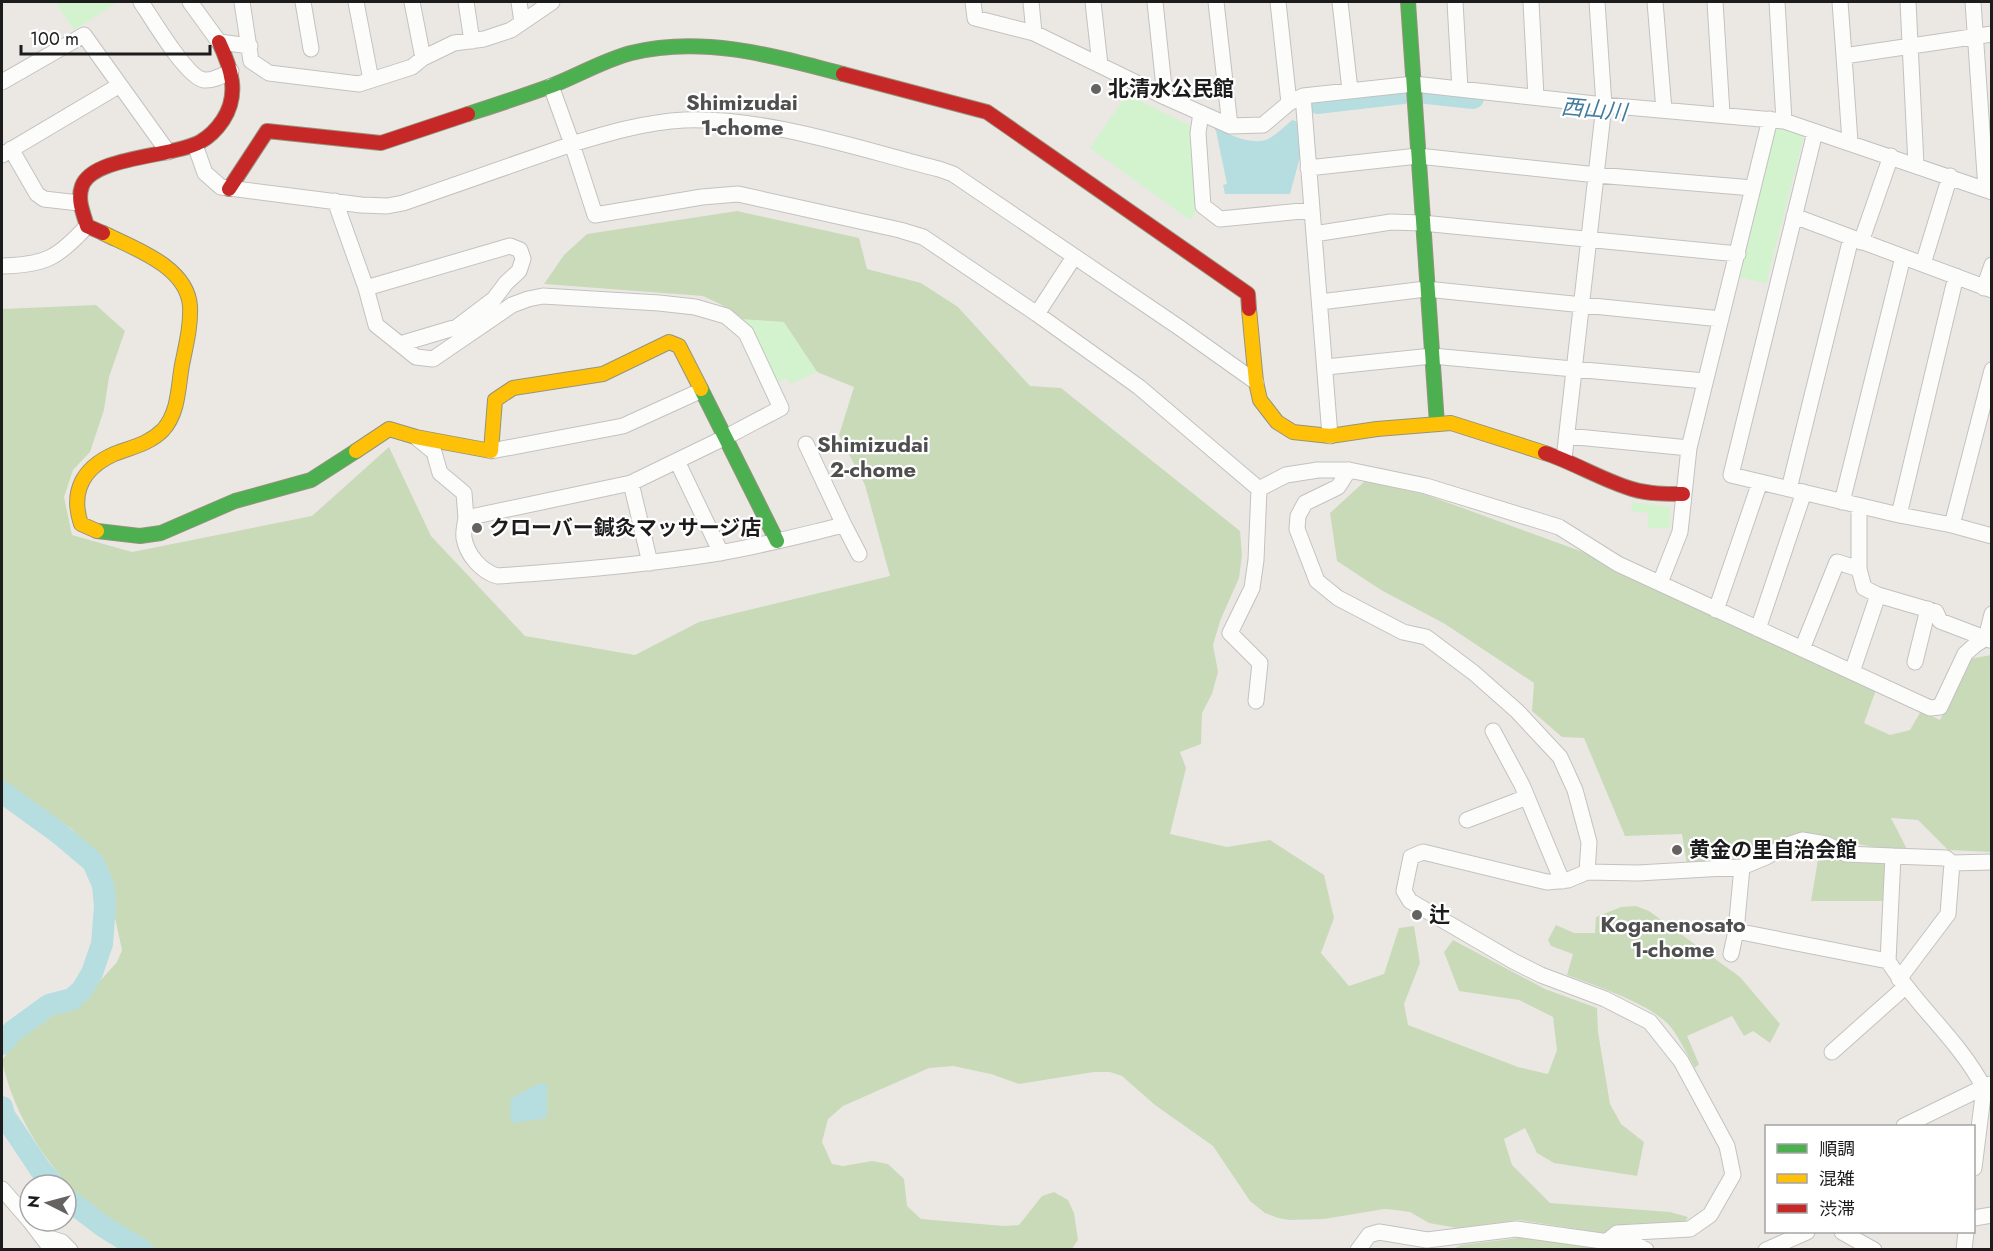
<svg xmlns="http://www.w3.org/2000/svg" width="1993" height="1251" viewBox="0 0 1993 1251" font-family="Jost,'Noto Sans JP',sans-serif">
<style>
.forest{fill:#c9dab9}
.park{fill:#d3f2ce}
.water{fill:#b6dddf}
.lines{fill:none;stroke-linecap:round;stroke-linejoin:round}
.river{stroke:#b6dddf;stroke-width:22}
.street-casing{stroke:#c3c2c0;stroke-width:17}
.fast-casing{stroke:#95937c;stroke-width:16}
.slow-casing{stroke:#95937c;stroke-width:16}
.jam-casing{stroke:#95937c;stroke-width:16}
.street{stroke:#fcfcfb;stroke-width:15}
.fast{stroke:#4caf50;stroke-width:14}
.slow{stroke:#ffc107;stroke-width:14}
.jam{stroke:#c62828;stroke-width:14}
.poi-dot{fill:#646362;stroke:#fff;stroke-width:2}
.labels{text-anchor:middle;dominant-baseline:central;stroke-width:4.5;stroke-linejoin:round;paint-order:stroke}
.poi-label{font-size:21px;font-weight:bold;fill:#1c1c1c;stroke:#fff;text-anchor:start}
.neighbourhood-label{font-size:22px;font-weight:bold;fill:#4f4f4f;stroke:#fff}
.water-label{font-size:22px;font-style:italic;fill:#427c9e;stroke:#fff}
</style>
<rect width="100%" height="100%" fill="#ebe8e4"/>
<path class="forest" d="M 737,211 L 859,238 L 867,269 L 921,283 L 958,307 L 1030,386 L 1061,388 L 1240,531 L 1242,555 L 1239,578 L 1220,621 L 1213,645 L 1218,672 L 1212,694 L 1202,713 L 1201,744 L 1180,752 L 1186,768 L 1170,834 L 1227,847 L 1270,840 L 1324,875 L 1334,918 L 1321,953 L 1349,986 L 1384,974 L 1399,928 L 1414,926 L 1420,963 L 1404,1004 L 1408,1025 L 1518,1067 L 1548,1074 L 1557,1050 L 1553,1017 L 1519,1000 L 1459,991 L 1444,952 L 1453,940 L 1545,989 L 1597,1008 L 1598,1032 L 1610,1104 L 1621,1124 L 1644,1142 L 1637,1176 L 1554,1163 L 1537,1153 L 1525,1128 L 1504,1139 L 1512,1165 L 1550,1203 L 1670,1212 L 1688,1217 L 1685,1222 L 1613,1228 L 1603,1233 L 1519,1220 L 1457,1228 L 1429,1223 L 1410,1212 L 1395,1210 L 1384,1209 L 1324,1219 L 1290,1220 L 1278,1218 L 1265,1213 L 1250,1201 L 1213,1146 L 1155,1105 L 1122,1076 L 1110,1072 L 1094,1072 L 1019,1084 L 991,1074 L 953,1066 L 929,1068 L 843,1106 L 828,1119 L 822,1142 L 832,1164 L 843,1166 L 872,1161 L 888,1164 L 904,1179 L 907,1206 L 921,1219 L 1004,1226 L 1019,1225 L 1042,1196 L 1054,1192 L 1068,1200 L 1074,1213 L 1078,1240 L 1072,1249 L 155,1249 C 133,1234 106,1220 86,1202 C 46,1166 14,1115 2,1061 L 13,1043 L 57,1013 L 81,1002 L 117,962 L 122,950 L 109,891 L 99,860 L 72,829 L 2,785 L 2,309 L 96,305 L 125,331 L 109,377 L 104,410 L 90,452 L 73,470 L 64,497 L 72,535 L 132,552 L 312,516 L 389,447 L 431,536 L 525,636 L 635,655 L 699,622 L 890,576 L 865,485 L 839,435 L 854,387 L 817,372 L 783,322 L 737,319 L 722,305 L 703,296 L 544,284 L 564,255 L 587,234 Z
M 1365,481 L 1427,495 L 1594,556 L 1611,567 L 1713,616 L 1876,690 L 1864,723 L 1890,735 L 1910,730 L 1921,711 L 1940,720 L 1970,659 L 1991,655 L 1991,852 L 1948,850 L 1918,820 L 1891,818 L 1909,853 L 1817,837 L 1783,840 L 1743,856 L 1687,864 L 1682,834 L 1625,836 L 1584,738 L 1562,737 L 1532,711 L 1534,683 L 1445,624 L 1381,590 L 1337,561 L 1330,513 Z
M 1820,848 L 1887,862 L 1884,901 L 1811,901 Z
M 1636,906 L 1649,911 L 1740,977 L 1780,1024 L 1770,1043 L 1753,1031 L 1744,1036 L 1732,1016 L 1687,1036 L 1699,1064 L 1695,1068 C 1687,1055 1679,1036 1668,1024 C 1646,1002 1596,986 1567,975 L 1573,954 L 1551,946 L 1548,940 L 1556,925 L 1574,933 L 1595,933 L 1596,917 L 1621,907 Z
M 1527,1237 L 1614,1250 L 1451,1250 L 1461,1245 Z"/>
<path class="park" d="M 55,2 L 118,2 L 74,30 Z
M 1127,94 L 1192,127 L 1198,208 L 1190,220 L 1090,148 Z
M 1780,128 L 1804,136 L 1766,284 L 1740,277 L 1775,131 Z
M 737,319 L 784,322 L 817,372 L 790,384 L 787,378 L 778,382 L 749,327 Z
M 1632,502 L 1670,507 L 1670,528 L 1648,528 L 1648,513 L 1631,511 Z"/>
<path class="water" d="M 1292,120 L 1298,122 L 1300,157 L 1290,194 L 1225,194 L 1223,185 L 1227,184 L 1216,131 L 1214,128 L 1215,127 C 1229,135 1254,147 1270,138 C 1278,133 1285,126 1292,120 Z
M 540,1083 L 547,1085 L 547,1118 L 513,1123 L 510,1116 L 511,1098 Z"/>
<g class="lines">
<path class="river" d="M 1427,93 L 1473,98
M 1317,103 L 1403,93
M 2,792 L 60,834 L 93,862 L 103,885 L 105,906 L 102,944 L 92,973 L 82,990 L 72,999 L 49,1005 L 13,1031 L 2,1044
M 2,1107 L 4,1115 L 40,1169 L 54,1185
M 66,1198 L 104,1227 L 142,1250"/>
<g class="street-casing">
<path id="street" d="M 141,2 C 151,17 187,78 204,80 C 214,81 223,75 231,71
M 190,2 L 219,42 L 250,46
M 242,2 L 251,61 L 269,73 L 359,84 L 412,67 L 423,58 L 454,43 L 484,39 L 511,30 L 552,2
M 303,2 L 311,49
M 356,2 L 371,80
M 412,2 L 423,58
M 466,2 L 472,41
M 519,2 L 522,22
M 973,2 L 975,18 L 1034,33 L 1165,97 L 1230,126 L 1263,125 L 1289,103 L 1303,96 L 1414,84 L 1604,105 L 1784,121 L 1992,192
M 1031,2 L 1034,33
M 1093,2 L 1100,65
M 1155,2 L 1165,97
M 1216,2 L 1230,126
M 1278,2 L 1289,103
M 1340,2 L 1350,90
M 1455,2 L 1460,89
M 1531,2 L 1536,97
M 1655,2 L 1664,110
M 1715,2 L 1722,114
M 1777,2 L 1784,121
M 1840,2 L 1844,56
M 1908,2 L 1916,165
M 1973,2 L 1986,189
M 2,82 L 84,35 L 168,152
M 1303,96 L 1330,436
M 1201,113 L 1198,133 L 1203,206 L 1220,219 L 1312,210
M 1815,132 L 1731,475 L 1899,515 L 1952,525 L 1992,536
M 1850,142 L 1844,56 L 1992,34
M 195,145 L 205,173 L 221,187 L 361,205 L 387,206 L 403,203 L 572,144 L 551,86
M 11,149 L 37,194 L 44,199 L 79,203
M 2,155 L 120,85
M 1308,168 L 1418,156 L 1597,175 L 1753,188
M 335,201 L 366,288 L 376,325 L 416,357 L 433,359 L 512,305 L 528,299 L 543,296 L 659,303 L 695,307 L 726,316 L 746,333 L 781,408 L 726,437 L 631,483 L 466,518 L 464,493 L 440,473 L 434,452 L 418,439
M 1794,216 L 1992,290
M 1314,234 L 1391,222 L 1422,223 L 1738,254
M 1861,242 L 1891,156
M 1923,264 L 1950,176
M 2,266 C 45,265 58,258 87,226
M 366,288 L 510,246 L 520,250 L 523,259 L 519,271 L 506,283 L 494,299 L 457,327 L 400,344
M 1984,288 L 1992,265
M 1320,302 L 1426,289 L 1721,319
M 1037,314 L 1074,257
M 1326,367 L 1432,356 L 1705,381
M 1256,382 L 1180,328 L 953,174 L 939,169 C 859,149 767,117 684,120 C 646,122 608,133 572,144 L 595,215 L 702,197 L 738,194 L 900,230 L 923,237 L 1037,314 L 1139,387 L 1259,489
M 1567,436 L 1689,448
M 806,444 L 844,525
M 491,451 L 623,426 L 700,391
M 1564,459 L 1604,105 L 1597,2
M 677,461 L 721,553
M 1349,470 L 1338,487 L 1305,503 L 1298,516 L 1297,529 L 1317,581 L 1338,598 L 1403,632 L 1426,637 L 1474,673 L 1517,711 L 1560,757 L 1575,790 L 1589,842 L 1587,872 L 1568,880 L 1547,882 L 1423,852 L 1411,857 L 1404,891 L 1410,901 L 1513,961 L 1541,975 L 1605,999 L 1650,1022 L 1681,1061 L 1727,1146 L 1733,1175 L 1710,1215 L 1690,1229 L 1617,1233 L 1606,1242
M 631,483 L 650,563
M 1789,489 L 1851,238
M 1842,502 L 1903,257
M 1859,506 L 1859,569 L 1864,588 L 1878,595 L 1936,612 L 1940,621 L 1990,640
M 1899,515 L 1956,276
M 466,518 C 465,524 463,532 464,538 C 467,555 481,571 497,576 C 572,571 645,565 719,553 C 761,546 802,535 844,525 L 859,554
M 1952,525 L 1992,370
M 1660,583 L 1680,532 L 1689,448 L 1770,119
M 1716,610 L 1760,482
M 1758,629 L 1804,492
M 1802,649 L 1837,562 L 1859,569
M 1915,662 L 1928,609
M 1852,672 L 1878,595
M 1256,701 L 1260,663 L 1230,633 L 1252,588 L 1256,560 L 1259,489 L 1286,475 L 1318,470 L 1349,470 L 1426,486 L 1559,527 L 1618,564 L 1930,708 L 1940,707 L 1965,654 L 1975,645 L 1986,638 L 1992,614
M 1493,731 L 1522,785 L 1562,881
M 1467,820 L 1527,797
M 1893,856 L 1946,858 L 1952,863 L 1992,862
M 1587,872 L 1638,873 L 1742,867 L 1766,857 L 1784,846 L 1802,840 L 1826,844 L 1846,854 L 1893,856 L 1888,961 L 1736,931 L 1742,867
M 1731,954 L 1736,931
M 1888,961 C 1916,1006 1959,1040 1984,1088 L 1974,1168
M 1899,979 L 1948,914 L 1952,863
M 1832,1052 L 1905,987
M 1904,1126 L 1990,1084
M 2,1189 L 30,1221
M 1974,1218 L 1992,1215
M 30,1221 L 52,1250
M 1842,1232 L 1874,1250
M 43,1236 L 62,1242 L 70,1250
M 1358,1250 L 1369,1235 L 1379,1232 L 1427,1240 L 1516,1229 L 1638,1246 L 1646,1250
M 1766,1250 L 1807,1232
M 1964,1250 L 1966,1232"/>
</g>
<g class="fast-casing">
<path id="fast" d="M 1408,2 L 1437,424
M 468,114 C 496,105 523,96 551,86 C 577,76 604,60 631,53 C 702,35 775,56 843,74
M 701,389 L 777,541
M 97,531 L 140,536 L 161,533 L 235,501 L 311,480 L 356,451"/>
</g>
<g class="slow-casing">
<path id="slow" d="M 1249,309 L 1256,382 L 1260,400 L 1277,422 L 1293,432 L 1330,436 L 1377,429 L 1451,423 L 1545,453
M 356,451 L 389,429 L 416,437 L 491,451 L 495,400 L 513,388 L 603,374 L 669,342 L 679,346 L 701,389
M 97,531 L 81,524 C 70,491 83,468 114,454 C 132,447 149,444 163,430 C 179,412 178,387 182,365 C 186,345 191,326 190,306 C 187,266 133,248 103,233"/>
</g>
<g class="jam-casing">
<path id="jam" d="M 843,74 L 987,112 L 1248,294 L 1249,309
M 229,189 L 267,131 L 381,143 L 468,114
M 103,233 L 87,226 C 83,212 77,200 82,186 C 93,156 173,157 200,142 C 209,137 217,129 223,120 C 240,94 231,68 219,42
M 1545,453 C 1575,463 1602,480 1632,489 C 1649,494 1666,494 1683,494"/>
</g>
<use href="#street" class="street"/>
<use href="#fast" class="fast"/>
<use href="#slow" class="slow"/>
<use href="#jam" class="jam"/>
</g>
<g class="poi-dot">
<circle cx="1096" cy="89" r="6"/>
<circle cx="477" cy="528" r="6"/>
<circle cx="1677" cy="850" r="6"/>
<circle cx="1417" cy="915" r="6"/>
</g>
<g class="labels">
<g class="poi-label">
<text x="1108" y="89">北清水公民館</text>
<text x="489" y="528">クローバー鍼灸マッサージ店</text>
<text x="1689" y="850">黄金の里自治会館</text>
<text x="1429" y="915">辻</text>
</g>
<g class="neighbourhood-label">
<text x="742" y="102">Shimizudai<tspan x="742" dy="25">1-chome</tspan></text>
<text x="873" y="444">Shimizudai<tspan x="873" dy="25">2-chome</tspan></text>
<text x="1673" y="924">Koganenosato<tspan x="1673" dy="25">1-chome</tspan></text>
</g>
<g class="water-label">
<text transform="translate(1594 109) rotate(5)">西山川</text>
</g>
</g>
<rect width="1993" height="1251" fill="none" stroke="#1c1c1c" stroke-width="6"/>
<rect x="1765" y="1125" width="210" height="108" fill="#ffffff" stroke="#a4a4a4" stroke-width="1.5"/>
<rect x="1777" y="1144" width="30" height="9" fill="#4caf50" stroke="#a4a4a4" stroke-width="1.5"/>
<text x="1819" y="1155" font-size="18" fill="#1c1c1c">順調</text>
<rect x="1777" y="1174" width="30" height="9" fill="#ffc107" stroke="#a4a4a4" stroke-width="1.5"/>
<text x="1819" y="1185" font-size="18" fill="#1c1c1c">混雑</text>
<rect x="1777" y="1204" width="30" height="9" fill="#c62828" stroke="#a4a4a4" stroke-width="1.5"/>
<text x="1819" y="1215" font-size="18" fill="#1c1c1c">渋滞</text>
<g transform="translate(48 1203) rotate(276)"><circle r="28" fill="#ffffff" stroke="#a4a4a4" stroke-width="1.5"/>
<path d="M0-4.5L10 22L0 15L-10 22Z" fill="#646362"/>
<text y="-9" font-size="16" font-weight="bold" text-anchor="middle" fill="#1c1c1c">N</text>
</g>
<path d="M21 45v9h189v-9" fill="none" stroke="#1c1c1c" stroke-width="3"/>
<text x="30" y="45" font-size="18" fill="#1c1c1c" stroke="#ffffff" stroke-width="4.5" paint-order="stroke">100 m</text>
</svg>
